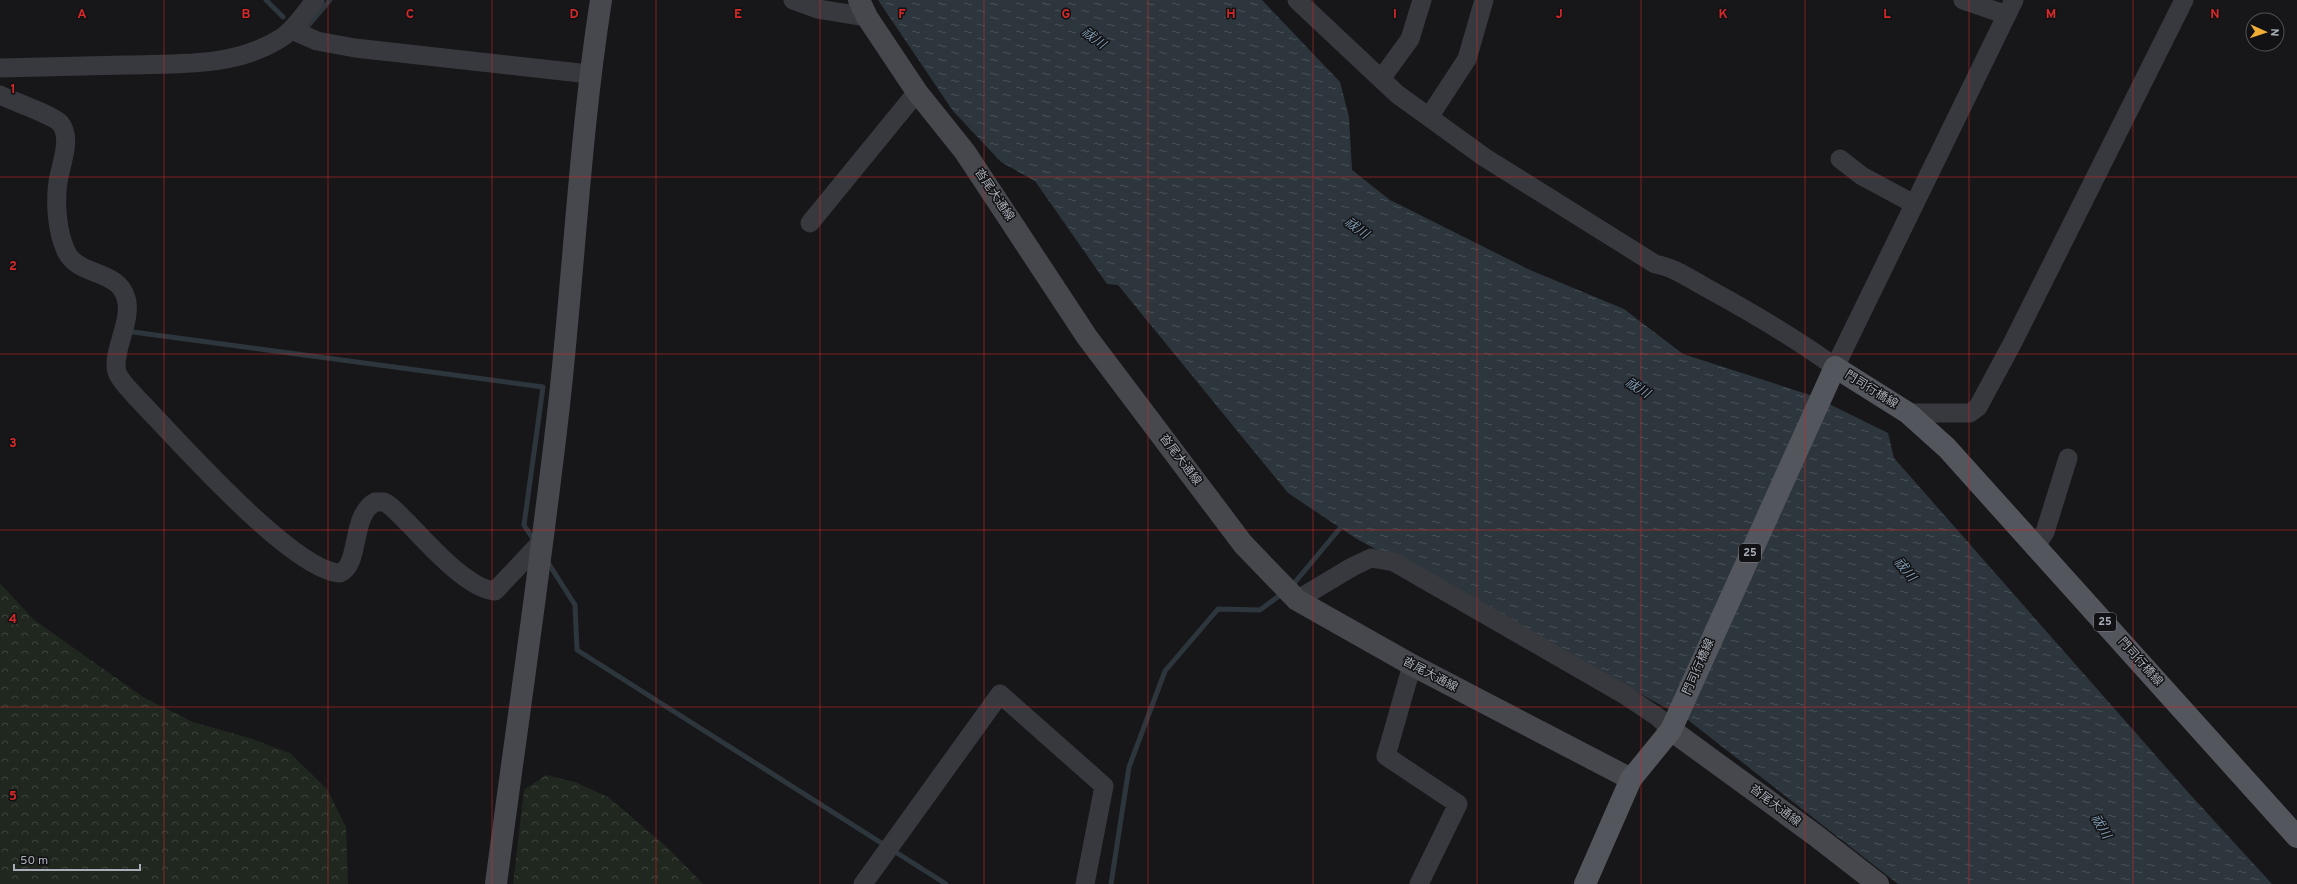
<svg xmlns="http://www.w3.org/2000/svg" width="2297" height="884" viewBox="0 0 2297 884" font-family="Overpass,'Noto Sans JP',sans-serif">
<style>
.forest{fill:url(#forest-crowns)}
.water{fill:url(#water-ripples)}
.lines{fill:none;stroke-linecap:round;stroke-linejoin:round}
.stream{stroke:#2d363d;stroke-width:5}
.street{stroke:#38393e;stroke-width:19}
.secondary{stroke:#46484e;stroke-width:22}
.primary{stroke:#54565d;stroke-width:22}
.grid{fill:none;stroke:#d62828;stroke-width:1;stroke-opacity:0.55}
.labels{text-anchor:middle;dominant-baseline:central;stroke-width:3;stroke-linejoin:round;paint-order:stroke}
.shield{fill:#121214;stroke:#7c7f87;stroke-width:1}
.shield-label{font-size:11px;font-weight:bold;fill:#a9aeb8}
.street-label{font-size:12px;fill:#a9aeb8;stroke:#121214}
.water-label{font-size:13px;font-style:italic;fill:#809cb3;stroke:#121214}
.grid-label{font-size:13px;text-anchor:middle;font-weight:bold;fill:#d62828;stroke:#121214;stroke-width:3;stroke-linejoin:round;paint-order:stroke}
</style>
<defs>
<pattern id="forest-crowns" width="20" height="18" patternUnits="userSpaceOnUse"><rect width="20" height="18" fill="#1f271f"/><path d="M2 6a3 3 0 1 1 6 0M12 15a3 3 0 1 1 6 0" fill="none" stroke="#3d443d"/></pattern>
<pattern id="water-ripples" width="26" height="14" patternUnits="userSpaceOnUse"><rect width="26" height="14" fill="#2d363d"/><path d="M2 4q2-2 4 0t4 0M15 11q2-2 4 0t4 0" fill="none" stroke="#495157"/></pattern>
</defs>
<rect width="100%" height="100%" fill="#171719"/>
<path class="forest" d="M 0,583 L 33,619 L 143,697 L 193,722 L 249,738 L 290,753 L 327,789 L 346,827 L 348,884 L 0,884 Z
M 546,775 L 575,782 L 608,797 L 667,847 L 703,884 L 513,884 L 524,790 Z"/>
<path class="water" d="M 878,0 L 1262,0 L 1340,82 L 1349,117 L 1352,170 L 1390,200 L 1530,270 L 1624,309 L 1683,354 L 1813,396 L 1888,433 L 1894,458 L 2186,790 L 2272,884 L 1898,884 L 1688,720 L 1357,539 L 1288,493 L 1118,285 L 1107,284 L 1035,181 L 1001,162 L 953,111 Z"/>
<g class="lines">
<path class="stream" d="M 266,0 L 283,17
M 308,26 L 330,0
M 133,332 L 543,387 L 524,525 L 535,542
M 547,561 L 575,605 L 577,650 L 946,884
M 1291,587 L 1341,527 L 1339,523
M 1111,884 L 1129,767 L 1165,671 L 1218,609 L 1260,610 L 1283,593"/>
<path class="street" d="M 793,0 L 818,9 L 867,17
M 1297,0 L 1397,94 L 1484,157 L 1655,264 C 1673,267 1689,278 1705,287 C 1749,311 1794,337 1835,367 L 2014,0
M 1963,0 L 2007,15
M 292,30 L 317,41 L 355,48 L 589,74
M 0,68 C 42,67 83,66 125,65 C 178,63 234,68 281,38 C 295,29 305,13 315,0
M 1381,79 L 1410,39 L 1422,0
M 0,95 C 12,101 53,115 60,123 C 73,138 60,166 58,182 C 55,203 57,232 66,251 C 78,277 118,269 126,298 C 133,320 111,353 117,372 C 120,381 130,390 136,397 C 173,435 292,571 340,573 C 361,564 350,516 375,502 L 384,502 C 393,506 401,517 409,524 C 428,544 468,589 495,591 L 544,539
M 1429,117 L 1467,59 L 1484,0
M 1840,159 L 1862,176 L 1914,204
M 810,223 L 917,92
M 1908,413 L 1970,413 L 1978,407 L 2013,342 L 2184,0
M 2036,546 L 2045,532 L 2068,458
M 1297,600 L 1352,567 L 1371,558 L 1394,562 L 1625,695 L 1659,718 L 1671,730
M 1412,665 L 1386,756 L 1458,804 L 1419,884
M 863,884 L 1000,694 L 1104,786 L 1085,884"/>
<path class="secondary" d="M 859,0 L 867,17 L 917,92 L 965,152 L 1087,337 L 1243,544 L 1297,600 L 1412,665 L 1631,779
M 1671,730 L 1815,835 L 1878,884
M 496,884 C 517,724 541,565 559,405 C 574,270 580,134 601,0"/>
<path class="primary" d="M 1585,884 L 1631,779 L 1671,730 L 1835,367 L 1908,413 L 1947,448 L 2297,837"/>
</g>
<path class="grid" d="M 164,0 L 164,884M 328,0 L 328,884M 492,0 L 492,884M 656,0 L 656,884M 820,0 L 820,884M 984,0 L 984,884M 1148,0 L 1148,884M 1313,0 L 1313,884M 1477,0 L 1477,884M 1641,0 L 1641,884M 1805,0 L 1805,884M 1969,0 L 1969,884M 2133,0 L 2133,884M 0,177 L 2297,177M 0,354 L 2297,354M 0,530 L 2297,530M 0,707 L 2297,707"/>
<g class="labels">
<g class="shield">
<rect x="1739" y="544" width="22" height="18" rx="3"/>
<rect x="2094" y="613" width="22" height="18" rx="3"/>
</g>
<g class="shield-label">
<text x="1750" y="553">25</text>
<text x="2105" y="622">25</text>
</g>
<g class="street-label">
<text transform="translate(994 195) rotate(56)">沓尾大通線</text>
<text transform="translate(1871 390) rotate(32)">門司行橋線</text>
<text transform="translate(1180 460) rotate(53)">沓尾大通線</text>
<text transform="translate(2140 662) rotate(48)">門司行橋線</text>
<text transform="translate(1699 667) rotate(-66)">門司行橋線</text>
<text transform="translate(1430 675) rotate(28)">沓尾大通線</text>
<text transform="translate(1775 806) rotate(37)">沓尾大通線</text>
</g>
<g class="water-label">
<text transform="translate(1093 39) rotate(36)">祓川</text>
<text transform="translate(1356 229) rotate(36)">祓川</text>
<text transform="translate(1637 389) rotate(32)">祓川</text>
<text transform="translate(1904 570) rotate(51)">祓川</text>
<text transform="translate(2100 827) rotate(59)">祓川</text>
</g>
</g>
<g class="grid-label">
<text x="82" y="18">A</text>
<text x="246" y="18">B</text>
<text x="410" y="18">C</text>
<text x="574" y="18">D</text>
<text x="738" y="18">E</text>
<text x="902" y="18">F</text>
<text x="1066" y="18">G</text>
<text x="1231" y="18">H</text>
<text x="1395" y="18">I</text>
<text x="1559" y="18">J</text>
<text x="1723" y="18">K</text>
<text x="1887" y="18">L</text>
<text x="2051" y="18">M</text>
<text x="2215" y="18">N</text>
<text x="13" y="93">1</text>
<text x="13" y="270">2</text>
<text x="13" y="447">3</text>
<text x="13" y="623">4</text>
<text x="13" y="800">5</text>
</g>
<g transform="translate(2265 32) rotate(93)"><circle r="19" fill="#121214" stroke="#4e5056"/>
<path d="M0-3L7 15L0 10L-7 15Z" fill="#f1ae36"/>
<text y="-6" font-size="11" font-weight="bold" text-anchor="middle" fill="#a9aeb8">N</text>
</g>
<path d="M14 864v6h126v-6" fill="none" stroke="#a9aeb8" stroke-width="2"/>
<text x="20" y="864" font-size="12" fill="#a9aeb8" stroke="#121214" stroke-width="3" paint-order="stroke">50 m</text>
</svg>
